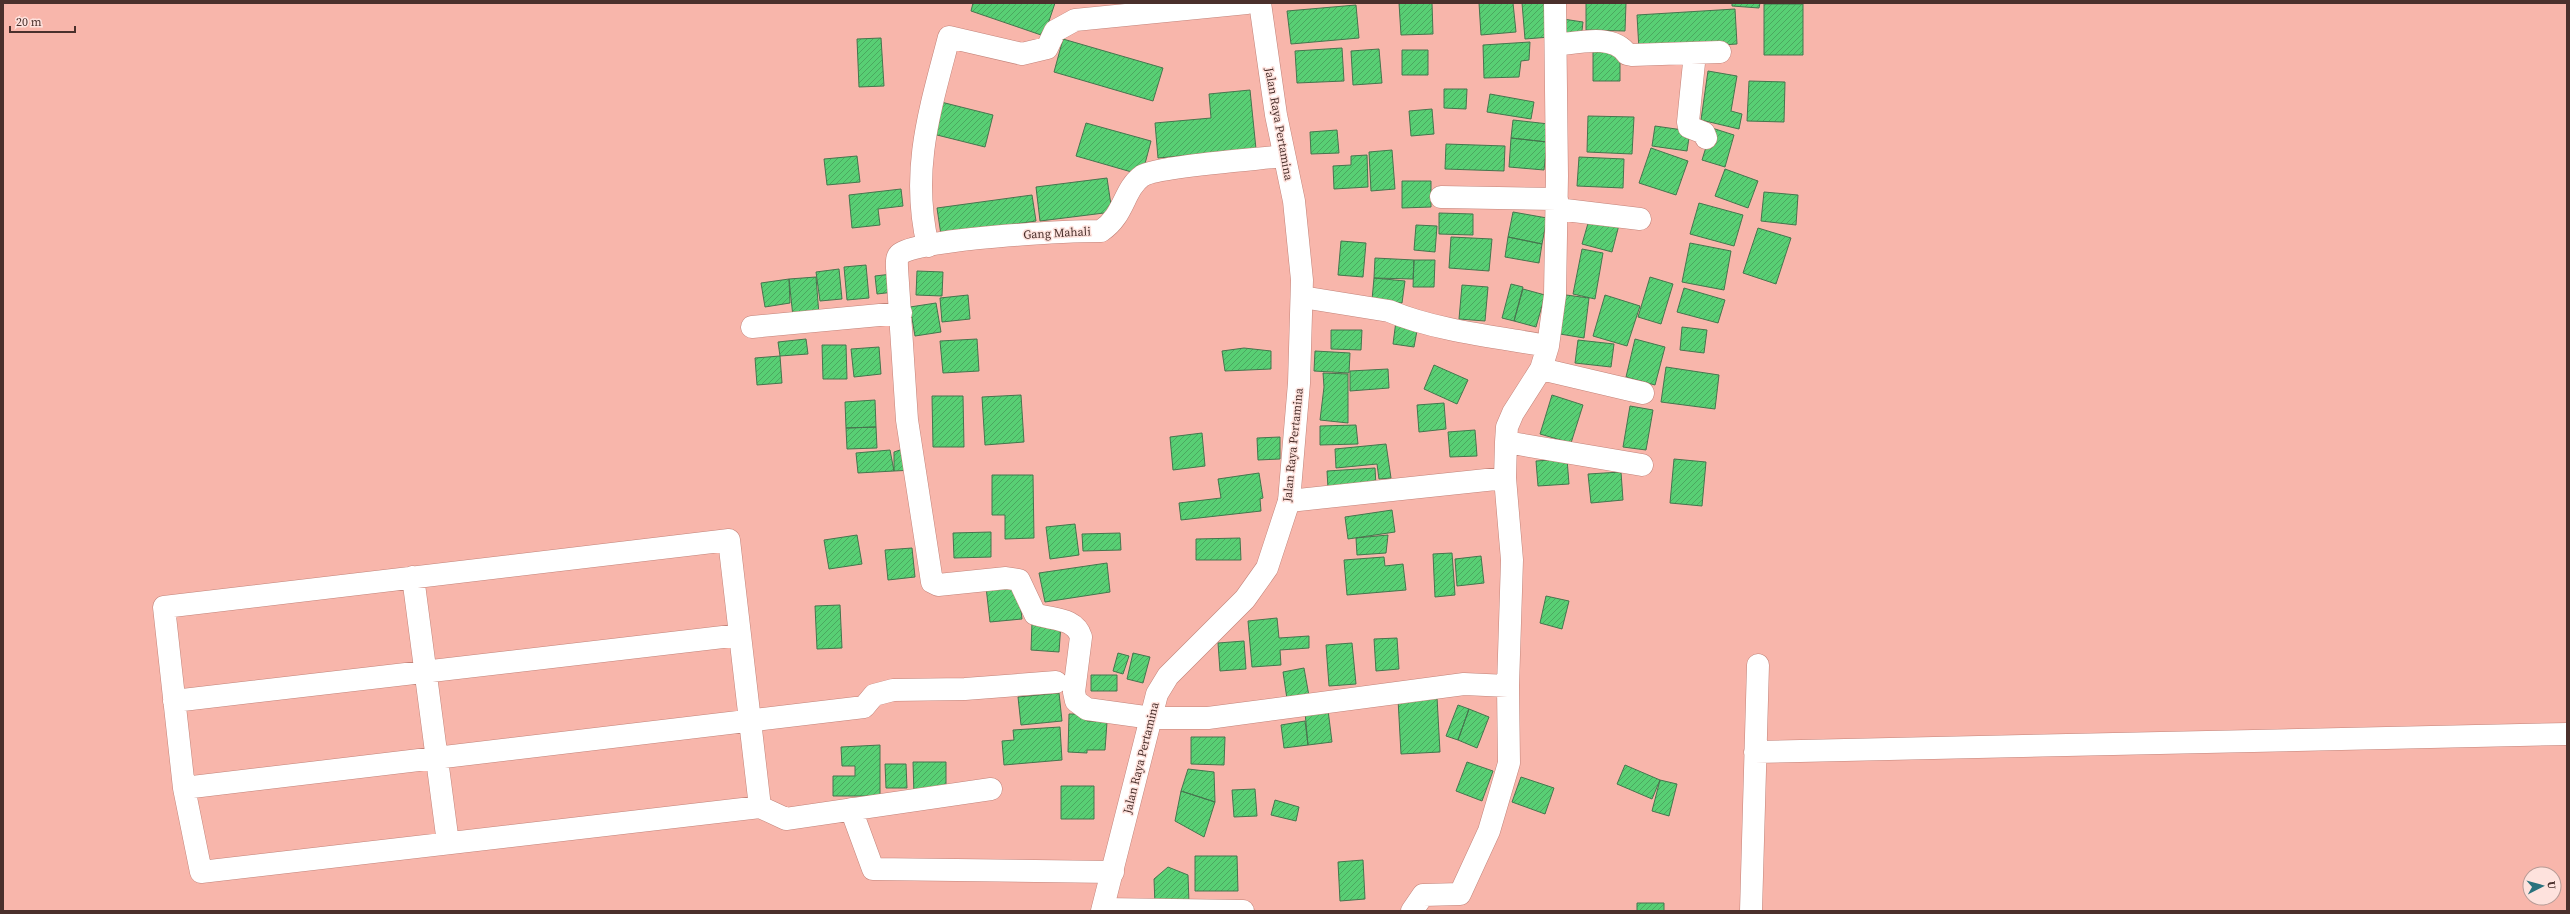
<svg xmlns="http://www.w3.org/2000/svg" width="2570" height="914" viewBox="0 0 2570 914" font-family="'Source Serif 4',serif">
<style>
.building{fill:url(#building-hatch);stroke:#46754e}
.lines{fill:none;stroke-linecap:round;stroke-linejoin:round}
.minor-casing{stroke:#c28379;stroke-width:23}
.major-casing{stroke:#c28379;stroke-width:23}
.minor{stroke:#fff;stroke-width:22}
.major{stroke:#fff;stroke-width:22}
.labels{text-anchor:middle;dominant-baseline:central;stroke-width:3;stroke-linejoin:round;paint-order:stroke}
.street-label{font-size:12px;fill:#4a302c;stroke:#fee2dd}
</style>
<defs>
<pattern id="building-hatch" width="6" height="6" patternUnits="userSpaceOnUse"><rect width="6" height="6" fill="#58cf74"/><path d="M-1 1l2-2M0 6l6-6M5 7l2-2" fill="none" stroke="#4ba85f"/></pattern>
</defs>
<rect width="100%" height="100%" fill="#f8b6ab"/>
<path class="building" d="M 973,3 L 1055,3 L 1044,36 L 971,11 Z
M 1399,3 L 1432,3 L 1433,34 L 1401,35 Z
M 1479,3 L 1513,3 L 1516,32 L 1481,35 Z
M 1522,3 L 1547,3 L 1550,37 L 1525,39 Z
M 1586,3 L 1626,3 L 1625,31 L 1586,30 Z
M 1732,3 L 1760,3 L 1759,8 L 1732,6 Z
M 1764,4 L 1803,4 L 1803,55 L 1764,55 Z
M 1356,5 L 1359,38 L 1291,44 L 1287,11 Z
M 1735,9 L 1737,44 L 1639,50 L 1637,15 Z
M 1563,19 L 1583,22 L 1581,39 L 1562,37 Z
M 881,38 L 884,86 L 859,87 L 857,39 Z
M 1063,39 L 1163,68 L 1153,101 L 1054,72 Z
M 1530,42 L 1529,60 L 1521,61 L 1519,77 L 1484,78 L 1483,45 Z
M 1342,48 L 1344,81 L 1297,83 L 1295,51 Z
M 1379,49 L 1382,83 L 1353,85 L 1351,51 Z
M 1593,49 L 1620,49 L 1620,81 L 1593,81 Z
M 1402,50 L 1428,50 L 1428,75 L 1402,75 Z
M 1708,71 L 1737,76 L 1731,111 L 1742,114 L 1739,129 L 1701,120 Z
M 1749,81 L 1785,82 L 1784,122 L 1747,121 Z
M 1444,89 L 1467,89 L 1466,109 L 1444,108 Z
M 1250,90 L 1256,149 L 1158,158 L 1155,123 L 1211,118 L 1209,94 Z
M 1490,94 L 1534,102 L 1531,119 L 1487,112 Z
M 937,101 L 993,115 L 985,147 L 929,133 Z
M 1432,109 L 1434,134 L 1411,136 L 1409,111 Z
M 1588,116 L 1634,117 L 1632,154 L 1587,152 Z
M 1513,120 L 1549,124 L 1547,142 L 1511,138 Z
M 1086,123 L 1151,141 L 1142,175 L 1076,156 Z
M 1655,126 L 1690,131 L 1687,151 L 1652,146 Z
M 1712,128 L 1734,135 L 1725,167 L 1702,160 Z
M 1337,130 L 1339,153 L 1311,154 L 1310,132 Z
M 1511,138 L 1547,142 L 1544,170 L 1509,167 Z
M 1446,144 L 1505,146 L 1504,171 L 1445,169 Z
M 1651,148 L 1688,161 L 1676,195 L 1639,183 Z
M 1392,150 L 1395,189 L 1371,191 L 1369,152 Z
M 1367,155 L 1368,187 L 1334,189 L 1333,166 L 1351,165 L 1351,156 Z
M 857,156 L 860,182 L 827,185 L 824,159 Z
M 1579,157 L 1624,159 L 1623,188 L 1577,186 Z
M 1725,169 L 1758,181 L 1748,208 L 1715,196 Z
M 1107,178 L 1112,212 L 1040,221 L 1036,187 Z
M 1402,181 L 1431,181 L 1431,207 L 1402,208 Z
M 901,189 L 903,206 L 878,209 L 880,225 L 852,228 L 849,195 Z
M 1764,192 L 1798,195 L 1796,225 L 1761,221 Z
M 1032,195 L 1036,221 L 941,235 L 937,208 Z
M 1699,203 L 1743,215 L 1734,246 L 1690,234 Z
M 1513,212 L 1547,218 L 1542,244 L 1508,237 Z
M 1439,213 L 1473,214 L 1473,235 L 1439,234 Z
M 1591,213 L 1620,221 L 1612,252 L 1582,244 Z
M 1416,225 L 1437,226 L 1435,252 L 1414,250 Z
M 1758,228 L 1791,238 L 1776,284 L 1743,273 Z
M 1451,237 L 1492,239 L 1489,271 L 1449,268 Z
M 1508,237 L 1542,244 L 1539,263 L 1505,257 Z
M 1341,241 L 1366,243 L 1363,277 L 1338,275 Z
M 1690,243 L 1731,251 L 1724,290 L 1682,282 Z
M 1582,249 L 1603,253 L 1595,299 L 1573,294 Z
M 1375,258 L 1414,260 L 1413,279 L 1374,278 Z
M 1414,260 L 1435,260 L 1434,287 L 1413,287 Z
M 866,265 L 869,298 L 847,300 L 844,267 Z
M 839,269 L 842,299 L 820,301 L 816,272 Z
M 917,271 L 943,272 L 942,296 L 916,295 Z
M 892,274 L 894,292 L 877,294 L 875,276 Z
M 816,277 L 819,315 L 793,317 L 789,279 Z
M 1650,277 L 1673,284 L 1661,324 L 1638,317 Z
M 1374,278 L 1405,281 L 1402,303 L 1372,300 Z
M 789,279 L 790,303 L 765,307 L 761,283 Z
M 1511,284 L 1523,287 L 1514,321 L 1502,318 Z
M 1462,285 L 1488,287 L 1485,321 L 1459,319 Z
M 1684,288 L 1725,300 L 1718,323 L 1677,312 Z
M 1523,289 L 1545,295 L 1536,327 L 1514,321 Z
M 968,295 L 970,319 L 942,322 L 940,298 Z
M 1566,295 L 1589,298 L 1584,338 L 1560,334 Z
M 1605,295 L 1640,306 L 1627,346 L 1593,336 Z
M 936,303 L 941,332 L 915,336 L 910,307 Z
M 1396,321 L 1418,325 L 1414,347 L 1393,344 Z
M 1682,327 L 1707,330 L 1704,353 L 1680,350 Z
M 1331,330 L 1362,330 L 1361,350 L 1331,349 Z
M 806,339 L 808,354 L 780,356 L 778,342 Z
M 977,339 L 979,371 L 943,373 L 940,341 Z
M 1635,339 L 1665,347 L 1655,385 L 1626,377 Z
M 1578,340 L 1614,344 L 1611,367 L 1575,363 Z
M 822,345 L 846,345 L 847,379 L 823,379 Z
M 879,347 L 881,374 L 854,377 L 851,349 Z
M 1244,348 L 1271,351 L 1271,369 L 1225,371 L 1222,351 Z
M 1315,351 L 1350,353 L 1349,373 L 1314,371 Z
M 780,356 L 782,383 L 757,385 L 755,358 Z
M 1434,365 L 1468,380 L 1457,404 L 1424,389 Z
M 1666,367 L 1719,375 L 1715,409 L 1661,402 Z
M 1388,369 L 1389,388 L 1350,391 L 1350,371 Z
M 1323,373 L 1348,374 L 1348,423 L 1320,420 L 1324,387 Z
M 1021,395 L 1024,442 L 985,445 L 982,397 Z
M 1552,395 L 1583,405 L 1571,443 L 1540,434 Z
M 932,396 L 963,396 L 964,447 L 933,447 Z
M 875,400 L 876,427 L 846,428 L 845,402 Z
M 1444,403 L 1446,429 L 1419,432 L 1417,405 Z
M 1630,406 L 1653,410 L 1646,450 L 1623,447 Z
M 1356,425 L 1358,444 L 1320,445 L 1320,426 Z
M 876,427 L 877,448 L 847,449 L 846,428 Z
M 1475,430 L 1477,456 L 1450,457 L 1448,432 Z
M 1202,433 L 1205,466 L 1173,470 L 1170,437 Z
M 1280,437 L 1280,459 L 1258,460 L 1257,438 Z
M 1386,444 L 1391,478 L 1379,479 L 1377,464 L 1336,468 L 1335,449 Z
M 903,449 L 914,470 L 894,471 L 894,452 Z
M 890,450 L 894,471 L 858,473 L 856,453 Z
M 1567,459 L 1569,484 L 1538,486 L 1536,461 Z
M 1674,459 L 1706,462 L 1702,506 L 1670,503 Z
M 1375,468 L 1376,486 L 1328,488 L 1327,471 Z
M 1621,472 L 1623,500 L 1591,503 L 1588,474 Z
M 1259,473 L 1263,498 L 1260,499 L 1261,511 L 1181,520 L 1179,503 L 1221,498 L 1218,479 Z
M 992,475 L 1033,475 L 1034,538 L 1005,539 L 1005,515 L 992,515 Z
M 1392,510 L 1395,532 L 1348,539 L 1345,517 Z
M 1075,524 L 1079,555 L 1050,559 L 1046,527 Z
M 991,532 L 991,557 L 954,558 L 953,533 Z
M 1120,533 L 1121,550 L 1083,551 L 1082,534 Z
M 857,535 L 862,564 L 829,569 L 824,540 Z
M 1388,535 L 1386,553 L 1357,555 L 1356,538 Z
M 1240,538 L 1241,560 L 1196,560 L 1196,539 Z
M 912,548 L 915,577 L 888,580 L 885,550 Z
M 1452,553 L 1455,595 L 1435,597 L 1433,554 Z
M 1481,556 L 1484,583 L 1457,586 L 1455,559 Z
M 1384,557 L 1385,566 L 1403,564 L 1406,590 L 1347,595 L 1344,560 Z
M 1107,563 L 1110,592 L 1045,602 L 1039,573 Z
M 1018,584 L 1022,619 L 990,622 L 986,587 Z
M 1546,596 L 1569,601 L 1562,629 L 1540,623 Z
M 840,605 L 842,648 L 817,649 L 815,606 Z
M 1277,618 L 1279,638 L 1309,636 L 1309,648 L 1280,650 L 1281,665 L 1252,667 L 1248,621 Z
M 1032,622 L 1061,623 L 1059,652 L 1031,650 Z
M 1397,638 L 1399,669 L 1376,671 L 1374,639 Z
M 1244,641 L 1246,669 L 1220,671 L 1218,643 Z
M 1352,643 L 1356,684 L 1329,686 L 1326,645 Z
M 1118,653 L 1129,656 L 1123,674 L 1113,671 Z
M 1133,653 L 1150,657 L 1143,683 L 1127,679 Z
M 1304,668 L 1309,696 L 1287,699 L 1283,672 Z
M 1091,675 L 1117,675 L 1117,691 L 1091,691 Z
M 1059,693 L 1062,721 L 1021,725 L 1018,697 Z
M 1437,697 L 1440,752 L 1401,754 L 1398,699 Z
M 1458,705 L 1469,709 L 1458,740 L 1446,736 Z
M 1469,709 L 1489,717 L 1477,748 L 1458,740 Z
M 1328,710 L 1332,742 L 1308,745 L 1305,712 Z
M 1069,714 L 1087,714 L 1087,721 L 1107,722 L 1105,750 L 1087,750 L 1087,753 L 1068,752 Z
M 1305,721 L 1308,745 L 1284,748 L 1281,725 Z
M 1060,727 L 1062,760 L 1004,765 L 1002,741 L 1014,740 L 1013,730 Z
M 1191,737 L 1225,737 L 1224,765 L 1191,764 Z
M 880,745 L 880,796 L 833,796 L 833,776 L 855,776 L 855,766 L 842,766 L 841,747 Z
M 913,762 L 946,762 L 946,795 L 914,796 Z
M 1467,762 L 1493,771 L 1482,801 L 1456,791 Z
M 885,764 L 906,764 L 907,788 L 886,788 Z
M 1625,765 L 1660,780 L 1652,799 L 1617,784 Z
M 1188,769 L 1214,772 L 1215,802 L 1181,791 Z
M 1521,777 L 1554,788 L 1545,814 L 1512,802 Z
M 1660,780 L 1677,784 L 1669,816 L 1652,811 Z
M 1061,786 L 1094,786 L 1094,819 L 1061,819 Z
M 1255,789 L 1257,816 L 1234,817 L 1232,790 Z
M 1181,791 L 1215,802 L 1204,837 L 1175,821 Z
M 1275,800 L 1299,807 L 1296,821 L 1271,815 Z
M 1195,856 L 1237,856 L 1238,891 L 1195,891 Z
M 1363,860 L 1365,899 L 1340,901 L 1338,862 Z
M 1168,867 L 1188,875 L 1189,903 L 1155,905 L 1154,879 Z
M 1637,903 L 1664,903 L 1664,911 L 1637,911 Z"/>
<g class="lines">
<g class="minor-casing">
<path id="minor" d="M 1556,45 C 1577,43 1613,33 1627,54 L 1632,55 L 1720,52
M 1695,53 L 1688,122 L 1689,127 L 1704,133 L 1706,138
M 1284,156 C 1260,159 1157,166 1142,176 C 1123,190 1125,215 1101,231 C 1070,231 921,238 900,254 C 896,257 897,264 897,268 L 907,420 L 932,582 L 938,585 L 1006,578 L 1019,580 L 1035,614 C 1052,620 1075,617 1081,637 L 1074,692 L 1076,701 L 1087,709 L 1152,718 L 1208,718 L 1464,684 L 1508,686
M 1441,197 L 1557,199
M 1557,209 L 1640,219
M 928,246 C 910,170 930,110 949,37 L 1022,54 L 1047,48 L 1055,31 L 1075,20 L 1247,3
M 1302,297 L 1389,311 C 1437,331 1497,337 1548,346
M 752,327 L 901,313
M 1541,369 L 1643,393
M 1506,442 L 1642,465
M 1289,501 L 1505,478
M 413,577 L 448,843
M 174,701 L 740,635
M 1755,752 L 2567,734
M 184,788 L 864,707 L 874,695 L 893,690 L 965,689 L 1056,682
M 760,807 L 729,540 L 164,607 L 184,788 L 201,872 L 760,807 L 786,819 L 991,789
M 851,809 L 873,869 L 1113,872
M 1103,909 L 1243,911
M 1412,911 L 1423,895 L 1460,894 L 1489,831 L 1509,763 L 1508,686 L 1512,560 L 1505,478 L 1506,442 L 1507,427 L 1513,413 L 1541,369 L 1548,346 L 1555,295 L 1557,176 L 1555,3
M 1751,911 L 1758,665"/>
</g>
<g class="major-casing">
<path id="major" d="M 1102,911 L 1157,694 L 1168,676 L 1245,599 L 1267,568 L 1289,501 L 1299,383 L 1302,280 L 1294,201 L 1276,115 L 1260,3"/>
</g>
<use href="#minor" class="minor"/>
<use href="#major" class="major"/>
</g>
<g class="labels">
<g class="street-label">
<text transform="translate(1279 124) rotate(80)">Jalan Raya Pertamina</text>
<text transform="translate(1057 233) rotate(-3)">Gang Mahali</text>
<text transform="translate(1293 445) rotate(-84)">Jalan Raya Pertamina</text>
<text transform="translate(1141 758) rotate(-76)">Jalan Raya Pertamina</text>
</g>
</g>
<rect width="2570" height="914" fill="none" stroke="#4a302c" stroke-width="8"/>
<g transform="translate(2542 886) rotate(84)"><circle r="19" fill="#fee2dd" stroke="#b69b96"/>
<path d="M0-3L7 15L0 10L-7 15Z" fill="#2a727d"/>
<text y="-6" font-size="11" font-weight="bold" text-anchor="middle" fill="#4a302c">U</text>
</g>
<path d="M10 26v6h65v-6" fill="none" stroke="#4a302c" stroke-width="2"/>
<text x="16" y="26" font-size="12" fill="#4a302c" stroke="#fee2dd" stroke-width="3" paint-order="stroke">20 m</text>
</svg>
